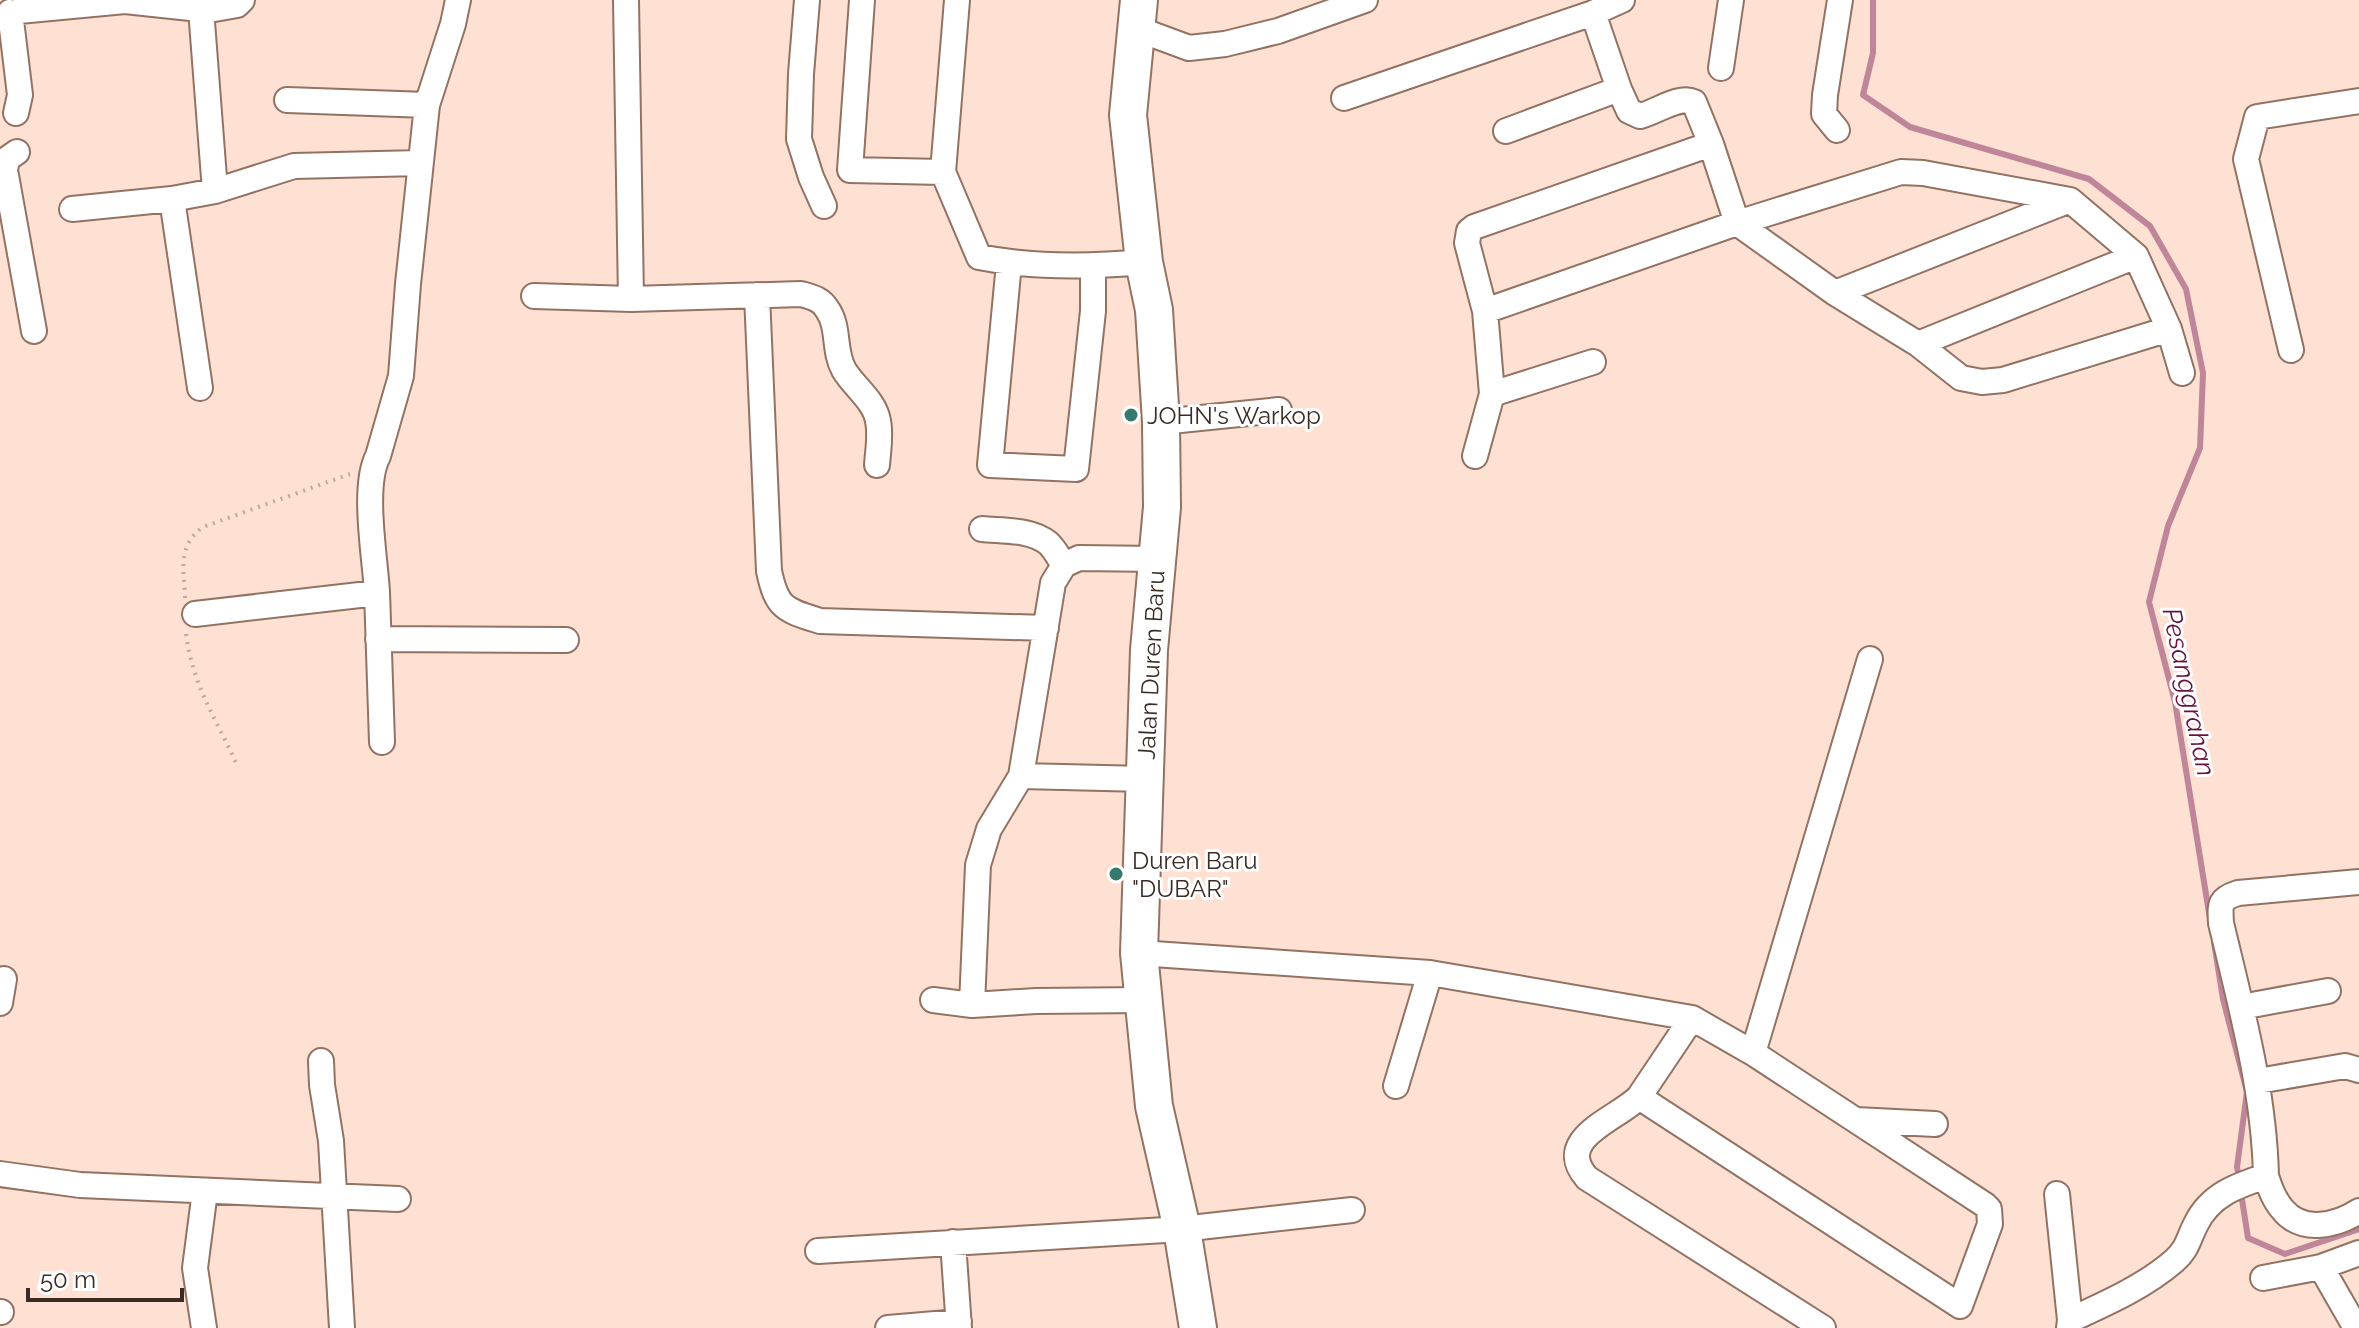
<svg xmlns="http://www.w3.org/2000/svg" width="2359" height="1328" viewBox="0 0 2359 1328" font-family="Raleway,sans-serif">
<style>
.lines{fill:none;stroke-linecap:round;stroke-linejoin:round}
.stream{stroke:#bf8598;stroke-width:6}
.street-casing{stroke:#927263;stroke-width:28}
.secondary-casing{stroke:#927263;stroke-width:40}
.path{stroke:#c0a89c;stroke-width:4;stroke-dasharray:2 6;stroke-linecap:butt}
.street{stroke:#fff;stroke-width:24}
.secondary{stroke:#fff;stroke-width:36}
.poi-dot{fill:#367a6d;stroke:#fff;stroke-width:3}
.labels{text-anchor:middle;dominant-baseline:central;stroke-width:6;stroke-linejoin:round;paint-order:stroke}
.poi-label{font-size:24px;fill:#3a2c25;stroke:#fff;text-anchor:start}
.street-label{font-size:24px;fill:#3a2c25;stroke:#fff}
.water-label{font-size:26px;font-style:italic;fill:#65113e;stroke:#fff}
</style>
<rect width="100%" height="100%" fill="#fee1d3"/>
<g class="lines">
<path class="stream" d="M 1873,0 L 1873,53 L 1863,95 L 1910,127 L 2089,179 L 2150,226 L 2186,289 L 2203,373 L 2200,448 L 2168,526 L 2149,602 L 2175,702 L 2210,919
M 2214,942 L 2223,999 L 2247,1092 L 2237,1167 L 2239,1178
M 2241,1193 L 2248,1238 L 2285,1254 L 2359,1229"/>
<g class="street-casing">
<path id="street" d="M 626,0 L 631,299
M 807,0 L 801,74 L 799,139 L 811,177 L 824,206
M 862,0 L 850,170 L 943,172 L 979,257 C 1033,268 1089,267 1144,262
M 201,9 L 215,191
M 19,11 L 125,1 L 209,10 L 237,5 L 242,0
M 10,12 L 20,95 L 16,113
M 1593,13 L 1619,89 L 1629,111 L 1640,116 C 1657,112 1678,95 1694,102 L 1711,144 L 1737,223 L 1835,293 L 1918,344 L 1961,378 L 1982,382 L 2003,380 L 2169,329
M 1135,28 L 1189,48 L 1225,44 L 1278,31 L 1365,0
M 1721,68 L 1731,0
M 1344,98 L 1593,13 L 1622,0
M 287,100 L 427,105
M 1837,130 L 1824,114 L 1825,95 L 1840,0
M 1506,131 L 1619,89
M 17,152 L 7,159 L 5,170 L 34,331
M 943,172 L 957,0
M 172,199 L 200,388
M 72,209 L 172,199 L 215,191 L 294,166 L 420,163
M 1009,263 L 990,465 L 1076,469 L 1093,311 L 1093,266
M 1835,293 L 2070,200
M 757,295 L 769,571 C 777,609 785,610 820,621 L 1046,628
M 534,296 L 631,299 L 801,294 C 812,297 821,299 827,309 C 840,327 833,351 844,370 C 854,387 875,401 878,421 C 881,435 878,451 877,465
M 1485,311 L 1467,243 L 1469,231 L 1474,227 L 1711,144
M 1918,344 L 2136,256
M 2291,350 L 2246,159 L 2257,117 L 2359,101
M 1492,394 L 1593,362
M 1161,422 L 1279,410
M 1475,456 L 1492,394 L 1485,311 L 1737,223 L 1901,172 L 1923,173 L 2070,200 L 2136,256 L 2169,329 L 2182,373
M 982,529 C 1003,531 1031,529 1048,543 C 1054,548 1059,558 1064,565
M 195,614 L 377,593
M 378,639 L 566,640
M 382,742 C 380,692 379,642 377,592 C 375,557 362,486 378,456 L 401,376 L 408,284 L 427,105 L 453,24 L 458,0
M 1021,776 L 1145,779
M 1139,953 L 1430,973 L 1692,1018 L 1753,1053 L 1985,1205 L 1989,1209 L 1990,1224 L 1960,1306 L 1639,1097
M 933,1000 L 972,1005 L 1036,1001 L 1143,1000
M 0,1003 L 4,979
M 972,1005 L 978,865 L 989,829 L 1021,776 L 1053,583 L 1064,565 L 1079,558 L 1158,559
M 2241,1007 L 2328,991
M 1692,1018 L 1639,1097 C 1618,1119 1552,1138 1587,1178 L 1823,1328
M 1753,1053 L 1870,659
M 321,1061 L 322,1085 L 331,1141 L 342,1328
M 2258,1081 L 2345,1066 L 2359,1070
M 1396,1086 L 1430,973
M 1856,1120 L 1935,1124
M 0,1174 L 80,1185 L 398,1199
M 2266,1176 C 2264,1090 2241,1007 2221,923 C 2220,904 2219,899 2238,893 L 2359,882
M 2057,1194 L 2070,1320
M 953,1242 L 959,1328
M 818,1251 L 1182,1229 L 1352,1210
M 2321,1267 L 2356,1328
M 2263,1278 L 2321,1267 L 2359,1253
M 0,1312 L 1,1312
M 204,1328 L 195,1268 L 205,1191
M 888,1328 L 959,1322
M 2069,1328 L 2070,1320 C 2105,1304 2144,1287 2174,1261 C 2188,1249 2188,1239 2196,1224 C 2210,1195 2236,1186 2266,1176 C 2270,1188 2274,1200 2283,1210 C 2303,1234 2337,1225 2359,1211"/>
</g>
<g class="secondary-casing">
<path id="secondary" d="M 1139,0 L 1128,115 L 1144,262 L 1154,310 L 1161,422 L 1162,507 L 1149,650 L 1139,953 L 1154,1106 L 1182,1229 L 1198,1328"/>
</g>
<path class="path" d="M 185,598 C 184,569 177,546 203,527 L 350,474
M 186,634 C 193,687 216,718 237,765"/>
<use href="#street" class="street"/>
<use href="#secondary" class="secondary"/>
</g>
<g class="poi-dot">
<circle cx="1131" cy="415" r="8"/>
<circle cx="1116" cy="874" r="8"/>
</g>
<g class="labels">
<g class="poi-label">
<text x="1147" y="415">JOHN's Warkop</text>
<text x="1132" y="860">Duren Baru<tspan x="1132" dy="28">"DUBAR"</tspan></text>
</g>
<g class="street-label">
<text transform="translate(1151 665) rotate(-87)">Jalan Duren Baru</text>
</g>
<g class="water-label">
<text transform="translate(2189 692) rotate(78)">Pesanggrahan</text>
</g>
</g>
<path d="M28 1288v12h154v-12" fill="none" stroke="#3a2c25" stroke-width="4"/>
<text x="40" y="1288" font-size="24" fill="#3a2c25" stroke="#ffffff" stroke-width="6" paint-order="stroke">50 m</text>
</svg>
